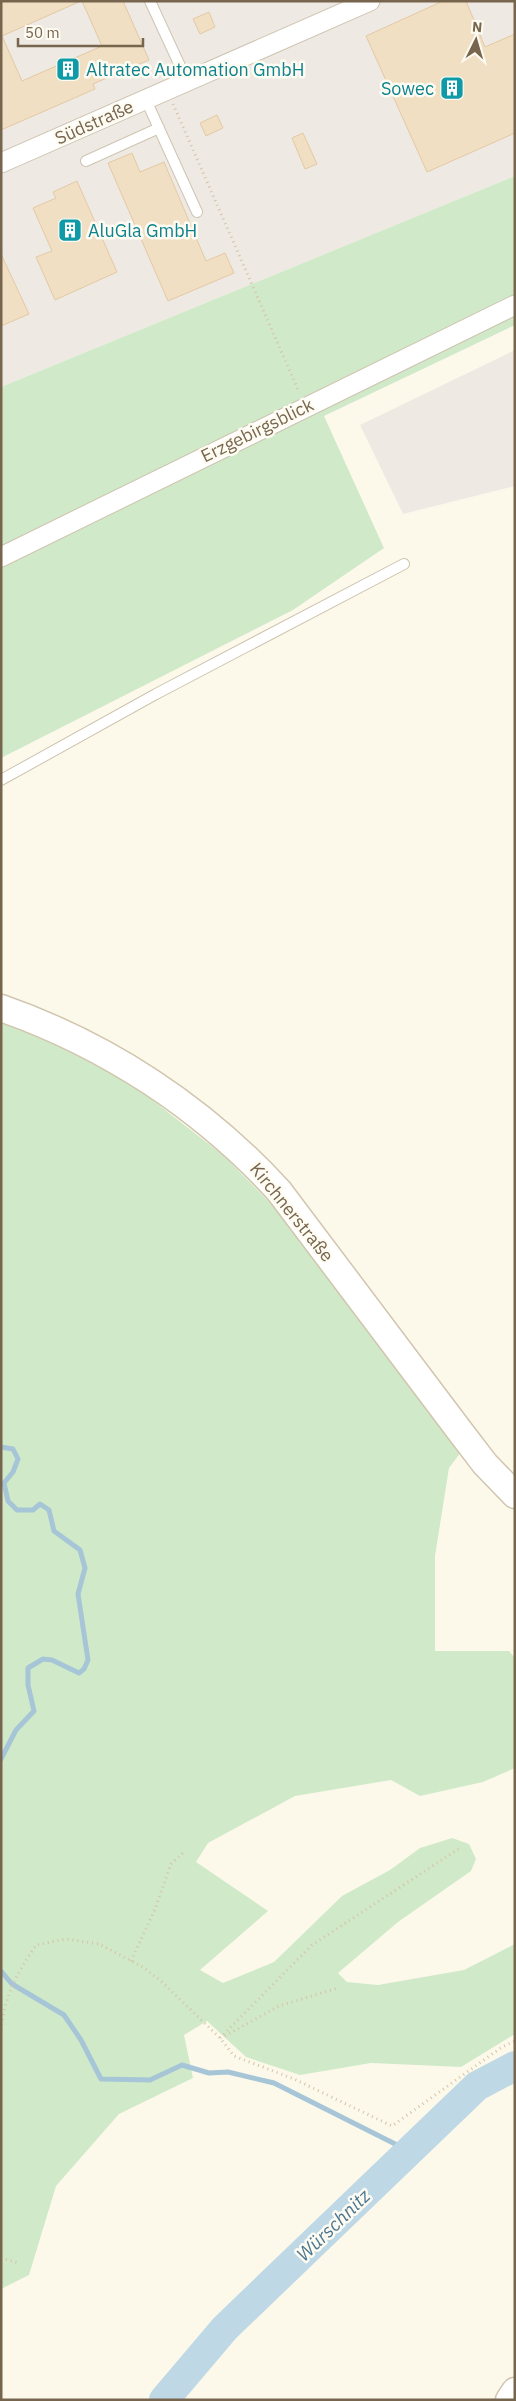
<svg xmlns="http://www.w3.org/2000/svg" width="516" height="2401" viewBox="0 0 516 2401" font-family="'IBM Plex Sans',sans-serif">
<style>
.industrial{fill:#eeeae3}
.green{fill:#d0eac9}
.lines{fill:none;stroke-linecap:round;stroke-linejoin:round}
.stream{stroke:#a6c5d7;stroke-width:5}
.river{stroke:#bfd8e6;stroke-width:30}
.building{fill:#f1dfc3;stroke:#e3c9a4}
.lane-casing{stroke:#cec4b0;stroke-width:12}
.street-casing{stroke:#cec4b0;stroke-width:21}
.secondary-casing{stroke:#d1c5ae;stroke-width:29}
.path{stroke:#d6c3a6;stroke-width:3;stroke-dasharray:1 4;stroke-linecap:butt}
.lane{stroke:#fff;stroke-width:10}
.street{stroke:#fff;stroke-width:19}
.secondary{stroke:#fff;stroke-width:26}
.labels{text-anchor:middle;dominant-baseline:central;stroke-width:5;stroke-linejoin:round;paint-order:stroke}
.culture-label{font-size:18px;fill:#0d838f;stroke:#fefcf2;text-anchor:start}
.street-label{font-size:18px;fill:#77654e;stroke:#fefcf2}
.water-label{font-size:19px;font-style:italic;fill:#4c7791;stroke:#fefcf2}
</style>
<rect width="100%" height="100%" fill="#fcf9eb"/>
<path class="industrial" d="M 1,1 L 515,1 L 515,176 L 1,387 Z
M 515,350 L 515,486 L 403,514 L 360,425 Z"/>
<path class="green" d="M 515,176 L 515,325 L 324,416 L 384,548 L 293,610 L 1,758 L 1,387 Z
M 1,1021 L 111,1068 L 223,1155 L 297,1230 L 461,1452 L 449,1468 L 435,1556 L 435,1651 L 509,1651 L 515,1658 L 515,1768 L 483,1782 L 420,1796 L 391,1780 L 295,1796 L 208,1843 L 196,1862 L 268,1911 L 200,1970 L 223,1983 L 274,1962 L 342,1896 L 390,1870 L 420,1848 L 452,1838 L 469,1844 L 476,1859 L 471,1871 L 398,1922 L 338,1973 L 347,1982 L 378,1985 L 464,1970 L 515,1944 L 515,2034 L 461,2067 L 371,2063 L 300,2075 L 246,2057 L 207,2021 L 184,2035 L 193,2078 L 119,2114 L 56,2186 L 29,2275 L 1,2289 Z"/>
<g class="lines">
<path class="stream" d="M 1,1447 L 13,1449 L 18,1459 L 13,1472 L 4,1483 L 8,1501 L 17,1510 L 33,1510 L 40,1504 L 49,1510 L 54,1531 L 80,1550 L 85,1568 L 78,1594 L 88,1660 L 84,1669 L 79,1673 L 52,1660 L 43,1659 L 28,1668 L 28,1685 L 34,1711 L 16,1730 L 1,1759
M 1,1971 L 12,1984 L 64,2015 L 81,2040 L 101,2079 L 150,2080 L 182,2065 L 209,2073 L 228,2072 L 274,2083 L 409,2151"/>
<path class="river" d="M 164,2400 L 225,2328 L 477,2086 L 515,2066"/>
</g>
<path class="building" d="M 1,1 L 81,1 L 2,36 L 22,81 L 102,46 L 82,1 L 123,1 L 149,60 L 93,84 L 95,89 L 1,130 Z
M 443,1 L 466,1 L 485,47 L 515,34 L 515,133 L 427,172 L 366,36 Z
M 209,12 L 215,27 L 200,34 L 193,19 Z
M 217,115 L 223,128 L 206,136 L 200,123 Z
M 303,133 L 317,164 L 305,169 L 292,138 Z
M 132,153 L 140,172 L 164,162 L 206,261 L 225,253 L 234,273 L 168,301 L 108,163 Z
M 77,181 L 117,272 L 55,300 L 36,257 L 52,251 L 33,208 L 56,198 L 53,192 Z
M 1,254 L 29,314 L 1,326 Z"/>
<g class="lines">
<g class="lane-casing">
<path id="lane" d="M 150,1 L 187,81
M 146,100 L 197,212
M 86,161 L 159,128
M 1,780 L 156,694 L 404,564"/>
</g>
<g class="street-casing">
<path id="street" d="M 1,163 L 370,1
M 1,557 L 515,305"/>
</g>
<g class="secondary-casing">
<path id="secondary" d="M 1,1008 C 107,1045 203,1108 279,1191 L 459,1430 L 485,1464 L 515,1495
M 509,2400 L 515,2391"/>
</g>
<path class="path" d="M 173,104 L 299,392
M 131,1961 L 155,1909 L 171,1864 L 185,1851
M 1,2030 C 6,1992 15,1977 36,1945 L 66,1939 L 99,1944 L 143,1967 L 161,1981 L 220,2038 L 234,2056 L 294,2079 L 392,2126 L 502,2047 L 515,2041
M 225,2036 L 279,2006 L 338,1988
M 220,2038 L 312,1945 L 460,1848
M 1,2258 L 19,2263"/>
<use href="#lane" class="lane"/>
<use href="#street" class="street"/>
<use href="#secondary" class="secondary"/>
</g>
<defs>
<g id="building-square" transform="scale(1.25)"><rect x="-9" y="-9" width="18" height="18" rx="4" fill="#0f9aa8" stroke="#fefcf2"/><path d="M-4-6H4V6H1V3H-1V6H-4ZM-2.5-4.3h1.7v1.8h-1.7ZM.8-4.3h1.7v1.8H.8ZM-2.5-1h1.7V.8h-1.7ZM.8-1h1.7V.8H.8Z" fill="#fff"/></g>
</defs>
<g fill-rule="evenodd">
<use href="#building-square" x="68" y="69"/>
<use href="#building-square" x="452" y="88"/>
<use href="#building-square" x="70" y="230"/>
</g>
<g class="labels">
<g class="culture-label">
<text x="86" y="69">Altratec Automation GmbH</text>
<text x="434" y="88" text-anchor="end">Sowec</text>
<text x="88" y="230">AluGla GmbH</text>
</g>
<g class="street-label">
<text transform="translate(94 122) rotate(-24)">Südstraße</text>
<text transform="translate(257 430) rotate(-26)">Erzgebirgsblick</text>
<text transform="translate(292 1212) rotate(51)">Kirchnerstraße</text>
</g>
<g class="water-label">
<text transform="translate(333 2225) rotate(-44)">Würschnitz</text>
</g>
</g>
<rect width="516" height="2401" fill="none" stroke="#77654e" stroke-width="5"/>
<g transform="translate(476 40) rotate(5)" stroke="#fefcf2" stroke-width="4" paint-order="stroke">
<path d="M0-4L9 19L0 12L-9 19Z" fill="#77654e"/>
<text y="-8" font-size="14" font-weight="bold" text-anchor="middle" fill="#77654e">N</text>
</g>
<path d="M18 38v8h125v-8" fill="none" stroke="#77654e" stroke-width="2.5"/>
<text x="25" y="38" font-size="15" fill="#77654e" stroke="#fefcf2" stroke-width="4" paint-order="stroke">50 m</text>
</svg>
